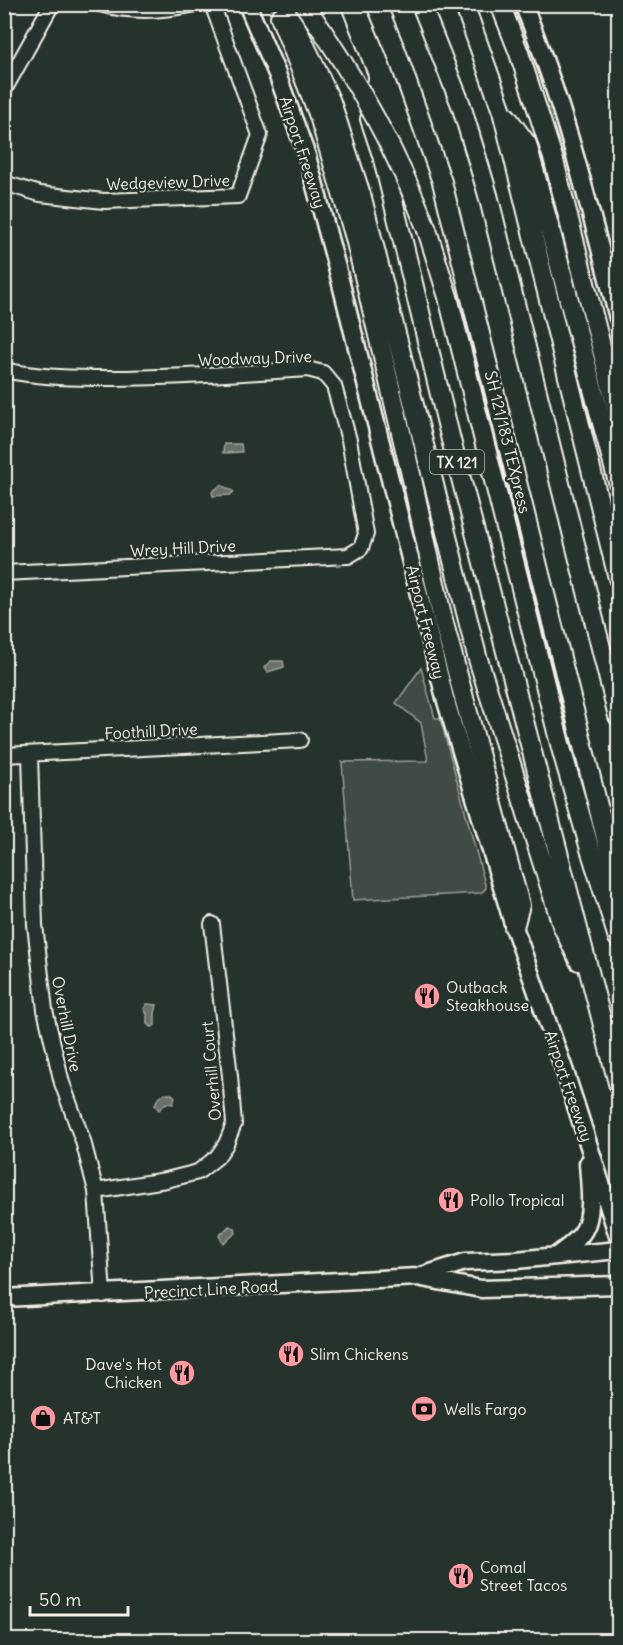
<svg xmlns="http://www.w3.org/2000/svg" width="623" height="1645" viewBox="0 0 623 1645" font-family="Delius,sans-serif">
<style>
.green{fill:#414b45;stroke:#9a9e96;stroke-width:1.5}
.water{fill:#676f68;stroke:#9fa39b;stroke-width:1.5}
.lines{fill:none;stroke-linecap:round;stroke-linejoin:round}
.minor-casing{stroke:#f4f1e8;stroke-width:18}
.major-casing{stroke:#f4f1e8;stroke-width:21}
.highway-casing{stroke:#f4f1e8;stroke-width:22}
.minor{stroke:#26332d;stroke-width:14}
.major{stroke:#26332d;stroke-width:16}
.highway{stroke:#26332d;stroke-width:18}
.highway-bridge-casing{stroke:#f4f1e8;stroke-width:22;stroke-linecap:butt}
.highway-bridge{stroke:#26332d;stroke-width:18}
.labels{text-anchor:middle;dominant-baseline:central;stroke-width:5;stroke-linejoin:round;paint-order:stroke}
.shield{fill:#26332d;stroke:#b6b8b0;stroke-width:1.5}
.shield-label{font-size:15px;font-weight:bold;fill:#f4f1e8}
.street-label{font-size:16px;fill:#f4f1e8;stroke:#26332d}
.poi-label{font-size:16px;fill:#f4f1e8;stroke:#26332d;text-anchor:start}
</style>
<rect width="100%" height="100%" fill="#26332d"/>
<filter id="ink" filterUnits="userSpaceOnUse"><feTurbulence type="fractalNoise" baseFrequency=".0167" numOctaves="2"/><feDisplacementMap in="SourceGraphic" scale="12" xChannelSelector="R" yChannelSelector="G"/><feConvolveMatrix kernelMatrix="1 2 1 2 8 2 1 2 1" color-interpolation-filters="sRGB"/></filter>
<g filter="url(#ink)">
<path class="green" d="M 421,668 L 435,718 L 440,718 L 486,888 L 481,893 L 353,900 L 342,762 L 428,761 L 421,723 L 396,703 Z"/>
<path class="water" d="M 224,444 L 241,444 L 242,452 L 223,453 Z
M 221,485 L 234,492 L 230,495 L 213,496 L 212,492 Z
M 271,661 L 283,661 L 284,667 L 268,672 L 264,668 Z
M 147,1004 L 157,1005 L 155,1013 L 155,1025 L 152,1027 L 147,1024 L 147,1014 L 144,1009 Z
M 164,1094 L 172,1094 L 175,1097 L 173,1104 L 166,1103 L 159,1110 L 155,1105 L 157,1100 Z
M 229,1226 L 235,1228 L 236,1233 L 223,1243 L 219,1236 Z"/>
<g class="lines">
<g class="minor-casing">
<path id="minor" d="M 100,4 C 132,13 164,11 196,4
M 4,90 L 52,4
M 4,183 L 40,194 L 104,201 L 238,196 L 260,135 L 212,4
M 4,370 C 40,378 77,378 114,378 C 178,378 242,373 307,369 L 323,373 L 334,386 L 349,440 L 366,534 L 361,548 L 348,556 L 4,573
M 30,754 L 35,925 L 45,1010 L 62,1083 L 83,1141 L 96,1191 L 103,1295
M 4,755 L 300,740
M 96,1191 L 166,1180 L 198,1172 L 217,1157 L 226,1144 L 234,1124 L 230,1076 L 212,924"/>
</g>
<g class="major-casing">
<path id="major" d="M 247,4 L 277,74 L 307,156 L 337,268 L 445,698 L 514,927 L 565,1072 L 618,1236
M 523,4 C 565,106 591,213 618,318
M 556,1256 C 565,1249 578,1241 584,1230 C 594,1213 589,1182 588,1163
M 422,1278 L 481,1289 L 618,1285
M 4,1298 L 418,1277 L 465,1262 L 516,1260 L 618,1250"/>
</g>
<g class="highway-casing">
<path id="highway" d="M 285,4 L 311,58 L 331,102 L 362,198 L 477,656 L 562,925 L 579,961
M 329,4 L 358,78
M 376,4 L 396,51 L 442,182 L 618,886
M 421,4 L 461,105 L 488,195 L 618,716
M 464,4 L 502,111 L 618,578
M 500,4 L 519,53 L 554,161 L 618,413
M 280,17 L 319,116 L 355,238 L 412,479 L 443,620 L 520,905 L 514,927
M 507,117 L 527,144 L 618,482
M 370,119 L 382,155 L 450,436 L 618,1083
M 427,230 L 448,297 L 561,748 L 590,849 L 618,938"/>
</g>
<use href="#minor" class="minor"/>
<use href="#major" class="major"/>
<use href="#highway" class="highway"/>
<g class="highway-bridge-casing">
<path id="highway-bridge" d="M 304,4 C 354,75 397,150 427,230"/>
</g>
<use href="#highway-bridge" class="highway-bridge"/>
</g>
</g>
<defs>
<g id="restaurant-disc" transform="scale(1.35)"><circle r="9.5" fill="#ff9aa2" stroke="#26332d"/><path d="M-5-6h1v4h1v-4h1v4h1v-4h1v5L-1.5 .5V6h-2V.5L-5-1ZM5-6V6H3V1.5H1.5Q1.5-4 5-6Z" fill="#111"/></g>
<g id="bank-disc" transform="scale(1.35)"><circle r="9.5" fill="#ff9aa2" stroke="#26332d"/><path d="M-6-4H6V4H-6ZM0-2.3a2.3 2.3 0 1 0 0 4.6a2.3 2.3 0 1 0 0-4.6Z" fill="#111"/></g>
<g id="shop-disc" transform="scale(1.35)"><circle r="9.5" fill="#ff9aa2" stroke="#26332d"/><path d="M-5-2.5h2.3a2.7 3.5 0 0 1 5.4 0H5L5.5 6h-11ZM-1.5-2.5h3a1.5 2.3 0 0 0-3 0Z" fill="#111"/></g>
</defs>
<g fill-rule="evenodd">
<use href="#restaurant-disc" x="427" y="996"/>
<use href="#restaurant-disc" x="451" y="1200"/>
<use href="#restaurant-disc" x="291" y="1354"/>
<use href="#restaurant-disc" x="182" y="1373"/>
<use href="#bank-disc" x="424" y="1409"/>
<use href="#shop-disc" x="43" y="1418"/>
<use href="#restaurant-disc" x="461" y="1576"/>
</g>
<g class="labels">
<rect class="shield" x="430" y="450" width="54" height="24" rx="4.5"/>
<g class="shield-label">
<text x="457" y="462">TX 121</text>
</g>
<g class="street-label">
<text transform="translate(303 152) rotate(72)">Airport Freeway</text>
<text transform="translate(168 182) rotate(-2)">Wedgeview Drive</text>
<text transform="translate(255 358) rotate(-2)">Woodway Drive</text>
<text transform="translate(508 442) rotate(76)">SH 121/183 TEXpress</text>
<text transform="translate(183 548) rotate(-3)">Wrey Hill Drive</text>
<text transform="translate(426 622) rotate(76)">Airport Freeway</text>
<text transform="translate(151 731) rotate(-3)">Foothill Drive</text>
<text transform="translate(67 1024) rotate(79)">Overhill Drive</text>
<text transform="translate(211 1071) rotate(-95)">Overhill Court</text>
<text transform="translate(569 1086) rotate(71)">Airport Freeway</text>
<text transform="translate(211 1289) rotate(-3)">Precinct Line Road</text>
</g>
<g class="poi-label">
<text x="446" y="987">Outback<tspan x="446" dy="18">Steakhouse</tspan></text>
<text x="470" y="1200">Pollo Tropical</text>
<text x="310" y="1354">Slim Chickens</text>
<text x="162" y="1364" text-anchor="end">Dave's Hot<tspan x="162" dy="18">Chicken</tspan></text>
<text x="444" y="1409">Wells Fargo</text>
<text x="63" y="1418">AT&amp;T</text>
<text x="480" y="1567">Comal<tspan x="480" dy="18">Street Tacos</tspan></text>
</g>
</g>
<rect width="623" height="1645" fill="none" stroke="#26332d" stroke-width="24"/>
<rect x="12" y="12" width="599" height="1621" fill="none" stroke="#f4f1e8" stroke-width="2" filter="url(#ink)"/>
<path d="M30 1606v9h98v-9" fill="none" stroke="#f4f1e8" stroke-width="3"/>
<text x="39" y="1606" font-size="18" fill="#f4f1e8" stroke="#26332d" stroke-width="4.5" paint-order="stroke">50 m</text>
</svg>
